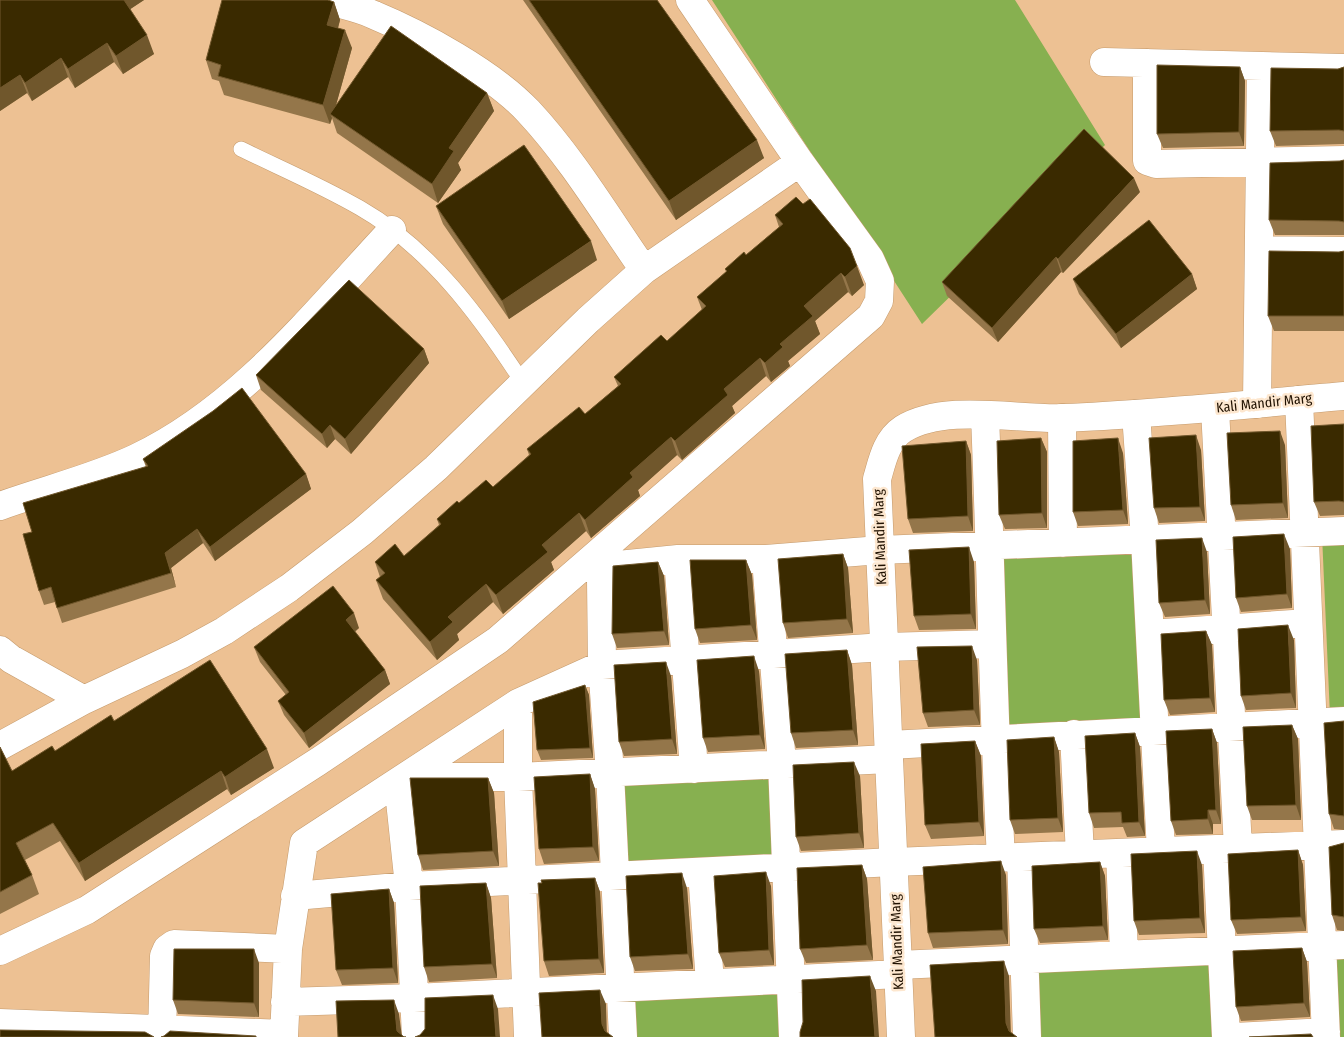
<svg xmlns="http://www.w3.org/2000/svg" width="1344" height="1037" viewBox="0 0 1344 1037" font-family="'Fira Sans Condensed',sans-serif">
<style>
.green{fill:#87b050}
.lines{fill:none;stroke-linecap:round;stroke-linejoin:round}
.service-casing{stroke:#c59b6d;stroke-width:16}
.minor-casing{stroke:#c59b6d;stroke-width:29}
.tertiary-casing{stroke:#c59b6d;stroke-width:29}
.service{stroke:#fff;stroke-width:15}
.minor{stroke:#fff;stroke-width:28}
.tertiary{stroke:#fff;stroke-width:28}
.wall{fill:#94764a}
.shaded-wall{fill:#70572c}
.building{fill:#3a2a00;stroke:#70572c}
.labels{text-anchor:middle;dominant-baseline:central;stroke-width:5;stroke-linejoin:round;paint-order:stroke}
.street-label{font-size:14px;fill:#201101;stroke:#fde7cf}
</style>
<rect width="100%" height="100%" fill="#edc193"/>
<path class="green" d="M 712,0 L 1015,0 L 1105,145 L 922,324 Z
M 1344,534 L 1344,715 L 1330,716 L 1322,535 Z
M 1136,543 L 1144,724 L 1004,729 L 996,549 Z
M 775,774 L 779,860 L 624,868 L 619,783 Z
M 1344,959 L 1344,1037 L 1333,1037 L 1331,960 Z
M 1216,962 L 1219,1037 L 1036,1037 L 1032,968 Z
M 786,989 L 789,1037 L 630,1037 L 628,997 Z"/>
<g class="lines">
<g class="service-casing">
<path id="service" d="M 241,149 C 280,168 322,186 360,208 C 430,248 480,317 523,383"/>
</g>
<g class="minor-casing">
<path id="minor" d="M 326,0 C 342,5 359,8 374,15 C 422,35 492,73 528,111 C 572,158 607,217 644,270
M 1104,62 L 1344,68
M 1147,63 L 1147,161 L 1156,164 L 1344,160
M 1259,250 L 1344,251
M 1299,400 L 1326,1037
M 1257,404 L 1261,67
M 1215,409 L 1238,848
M 1136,414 L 1145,540 L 1161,852
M 985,416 C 991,563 993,711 1001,858
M 1062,418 L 1063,543
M 0,506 C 44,490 94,478 136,458 C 241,408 315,312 392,230
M 678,559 L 694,769
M 766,559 L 782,764 L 793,1037
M 1150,634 L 1308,623
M 0,650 L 11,659 L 84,700
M 1074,734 L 1080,855
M 889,745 L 1344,721
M 0,746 L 84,700 L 182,654 L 224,631 L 289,588 L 362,532 L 436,468 L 588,320 L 644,270 L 800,162
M 406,777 L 518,777 L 889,759
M 398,782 L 409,886 L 416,1037
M 1217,849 L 1226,1037
M 1120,853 L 1124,955
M 1021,857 L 1027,1037
M 702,872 L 710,983
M 295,896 L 409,886 L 894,862 L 1344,844
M 0,951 L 87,910 L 319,761 L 498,640 L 871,316 L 879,301 L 880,281 L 870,259 L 800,162 L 690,0
M 898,965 L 1344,945
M 285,1002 L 414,998 L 899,974
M 0,1023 L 284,1034
M 162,1037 L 164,956 L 167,949 L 174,944 L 288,949
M 284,1037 L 288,949 L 304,843 L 518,703
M 528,1037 L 518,777 L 518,703 L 602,665 L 885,647 L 992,644
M 623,1037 L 610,773 L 602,665 L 601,579 L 608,566 L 678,559 L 766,559 L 880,550 L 1344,531
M 1235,1037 L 1326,1032"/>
</g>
<g class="tertiary-casing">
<path id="tertiary" d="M 901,1037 L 877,479 C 882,462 886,440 903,429 C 946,403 1016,420 1064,418 C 1158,414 1251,404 1344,396"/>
</g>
<use href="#service" class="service"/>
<use href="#minor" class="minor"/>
<use href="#tertiary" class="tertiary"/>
</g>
<path class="wall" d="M 0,0 L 144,0 L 130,9 L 154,54 L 123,74 L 114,62 L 75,88 L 68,77 L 32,101 L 27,93 L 0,111 Z
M 523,0 L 657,0 L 764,158 L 676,220 Z
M 334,2 L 340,20 L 338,28 L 352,48 L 335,108 L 487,93 L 494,111 L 458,163 L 461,170 L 438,203 L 337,133 L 332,118 L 330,124 L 224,95 L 219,81 L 212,79 L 206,60 Z
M 1240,67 L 1245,81 L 1244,146 L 1163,148 L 1157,134 Z
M 1344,67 L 1344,144 L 1276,146 L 1270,131 L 1338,69 Z
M 1344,160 L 1344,235 L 1275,235 L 1269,220 L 1340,161 Z
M 1140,192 L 1063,273 L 1061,272 L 998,342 L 947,296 L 942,282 Z
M 436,206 L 597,260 L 509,319 L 443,224 Z
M 775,215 L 864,285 L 852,296 L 848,292 L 815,321 L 820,334 L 788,361 L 790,366 L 771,382 L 766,376 L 732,406 L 735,413 L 682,460 L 677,455 L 638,490 L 640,496 L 591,538 L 586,531 L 551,562 L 554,570 L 503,614 L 493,602 L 457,634 L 459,640 L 437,660 L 383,599 L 376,580 L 380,577 L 375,562 L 404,556 L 439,525 L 437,519 L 459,503 L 493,487 L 529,455 L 527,449 L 585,414 L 618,386 L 614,377 L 667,341 L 702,310 L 697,297 L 726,272 L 725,269 L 746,255 L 779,227 Z
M 1344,251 L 1344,331 L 1274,331 L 1268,316 L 1339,252 Z
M 1192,274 L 1197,289 L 1121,348 L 1079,294 L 1073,279 Z
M 424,349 L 429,363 L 351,454 L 335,439 L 327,448 L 261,390 L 256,375 Z
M 1344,424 L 1344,515 L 1320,516 L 1314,502 Z
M 1041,438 L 1047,452 L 1047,528 L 1005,529 L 999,515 Z
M 966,441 L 971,455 L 973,531 L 913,533 L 908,519 Z
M 1285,445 L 1288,518 L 1236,520 L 1231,505 Z
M 1201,450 L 1205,521 L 1159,523 L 1154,508 Z
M 1123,453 L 1128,524 L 1078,526 L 1073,512 Z
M 143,459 L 306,474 L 311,489 L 215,561 L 203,543 L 171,568 L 176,587 L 62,623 L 55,602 L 44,605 L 39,591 L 32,532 L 146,467 Z
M 1290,549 L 1292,608 L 1241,612 L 1236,598 Z
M 1207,552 L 1210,614 L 1165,617 L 1159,603 Z
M 843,554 L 848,568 L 853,633 L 788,638 L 783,623 Z
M 746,560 L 752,575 L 757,640 L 700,643 L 695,629 Z
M 658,562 L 664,576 L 669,645 L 617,648 L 612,634 Z
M 974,562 L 976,629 L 919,630 L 914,616 Z
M 359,628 L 355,632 L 385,670 L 390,684 L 309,748 L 284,715 L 278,701 L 286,695 L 260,662 L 254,647 Z
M 1206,631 L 1212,645 L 1215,712 L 1170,715 L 1164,700 Z
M 1294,640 L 1296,708 L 1246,710 L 1241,696 Z
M 847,650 L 852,665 L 858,745 L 796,748 L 791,733 Z
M 977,660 L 980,725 L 928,727 L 923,713 Z
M 759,671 L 765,749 L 708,752 L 703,738 Z
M 671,676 L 677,754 L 624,756 L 619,742 Z
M 585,685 L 589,695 L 593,758 L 541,760 L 537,750 Z
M 114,721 L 274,768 L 231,795 L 227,789 L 85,881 L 60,841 L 25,860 L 32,875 L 39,894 L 0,914 L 0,747 L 12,771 L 55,751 Z
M 1344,721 L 1344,830 L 1334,829 L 1329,814 Z
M 1292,725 L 1298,739 L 1301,820 L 1252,820 L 1247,806 Z
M 1212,729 L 1217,743 L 1221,824 L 1213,824 L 1213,834 L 1176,835 L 1171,821 Z
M 1135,733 L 1140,747 L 1145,836 L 1127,837 L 1123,827 L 1094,828 L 1089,813 Z
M 1054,737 L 1059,752 L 1063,832 L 1015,834 L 1010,820 Z
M 975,741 L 981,756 L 984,836 L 931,839 L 925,825 Z
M 590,774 L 595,789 L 599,861 L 544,864 L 539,849 Z
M 860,776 L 864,848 L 801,851 L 796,837 Z
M 488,778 L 494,793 L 499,866 L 423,870 L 418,855 Z
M 1344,843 L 1344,931 L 1337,930 L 1332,915 Z
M 1298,850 L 1303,865 L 1306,931 L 1237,934 L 1231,920 Z
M 1100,862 L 1105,876 L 1108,940 L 1040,943 L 1034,929 Z
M 862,865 L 867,879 L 873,960 L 806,963 L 800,949 Z
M 1202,865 L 1205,933 L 1139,935 L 1134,921 Z
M 1006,875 L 1008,944 L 933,948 L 928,933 Z
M 595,878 L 600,892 L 604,973 L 549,976 L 544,961 Z
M 486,883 L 491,898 L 497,978 L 429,982 L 424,967 Z
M 771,886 L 774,965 L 725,967 L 719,953 Z
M 687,888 L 693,969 L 635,971 L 630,957 Z
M 389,889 L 394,903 L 398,983 L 342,985 L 336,970 Z
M 1302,948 L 1307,962 L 1310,1017 L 1241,1021 L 1236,1007 Z
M 259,963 L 259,1017 L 178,1014 L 173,1000 Z"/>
<path class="shaded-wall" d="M 122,0 L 144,0 L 126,12 Z
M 334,2 L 340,20 L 334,43 L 327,25 Z
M 345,30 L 352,48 L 333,116 L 330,114 L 332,118 L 330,124 L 323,105 Z
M 147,35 L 154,54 L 123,74 L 116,56 Z
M 107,43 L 114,62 L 75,88 L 68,69 Z
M 61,58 L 68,77 L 32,101 L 25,83 Z
M 1240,67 L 1245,81 L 1244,146 L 1239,132 Z
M 20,75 L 27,93 L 0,111 L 0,88 Z
M 487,93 L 494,111 L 458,163 L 461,170 L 438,203 L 432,184 L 449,148 Z
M 757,140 L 764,158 L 676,220 L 669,201 Z
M 1134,178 L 1140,192 L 1063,273 L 1058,259 Z
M 591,241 L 597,260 L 509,319 L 502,301 Z
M 1056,257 L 1061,272 L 998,342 L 992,328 Z
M 857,266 L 864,285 L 852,296 L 845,277 Z
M 841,273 L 848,292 L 815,321 L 820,334 L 788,361 L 790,366 L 771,382 L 765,363 L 780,344 L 804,306 Z
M 1192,274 L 1197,289 L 1121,348 L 1116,334 Z
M 424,349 L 429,363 L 351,454 L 345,439 Z
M 760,358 L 766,376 L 732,406 L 735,413 L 682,460 L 675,441 L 724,389 Z
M 330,425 L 335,439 L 327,448 L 322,434 Z
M 1280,431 L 1285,445 L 1288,518 L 1283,503 Z
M 1196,435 L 1201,450 L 1205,521 L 1200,507 Z
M 671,437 L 677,455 L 638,490 L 640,496 L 591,538 L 585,520 L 630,473 Z
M 1041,438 L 1047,452 L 1047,528 L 1042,513 Z
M 1118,438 L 1123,453 L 1128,524 L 1123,510 Z
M 966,441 L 971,455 L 973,531 L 968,516 Z
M 306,474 L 311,489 L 215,561 L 210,547 Z
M 579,513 L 586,531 L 551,562 L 554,570 L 503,614 L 496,595 L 542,545 Z
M 197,529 L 203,543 L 171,568 L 176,587 L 165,553 Z
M 1284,534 L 1290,549 L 1292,608 L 1287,594 Z
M 1202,538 L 1207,552 L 1210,614 L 1205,600 Z
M 969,547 L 974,562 L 976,629 L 971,614 Z
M 843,554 L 848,568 L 853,633 L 847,619 Z
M 746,560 L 752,575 L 757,640 L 751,625 Z
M 658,562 L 664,576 L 669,645 L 664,631 Z
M 486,584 L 493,602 L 457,634 L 459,640 L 437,660 L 430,642 L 448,617 Z
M 354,613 L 359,628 L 351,634 L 346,620 Z
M 1288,625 L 1294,640 L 1296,708 L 1291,693 Z
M 1206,631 L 1212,645 L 1215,712 L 1210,698 Z
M 972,646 L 977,660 L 980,725 L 974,710 Z
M 847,650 L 852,665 L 858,745 L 853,730 Z
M 754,656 L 759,671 L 765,749 L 760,735 Z
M 666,662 L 671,676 L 677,754 L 672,739 Z
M 385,670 L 390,684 L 309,748 L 304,733 Z
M 585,685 L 589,695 L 593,758 L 590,748 Z
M 1292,725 L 1298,739 L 1301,820 L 1296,805 Z
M 1212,729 L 1217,743 L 1221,824 L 1216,810 Z
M 1135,733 L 1140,747 L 1145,836 L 1139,822 Z
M 1054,737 L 1059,752 L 1063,832 L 1058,818 Z
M 975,741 L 981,756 L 984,836 L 979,822 Z
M 267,749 L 274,768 L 231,795 L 225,777 Z
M 854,762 L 860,776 L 864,848 L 859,833 Z
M 221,771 L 227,789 L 85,881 L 79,863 Z
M 590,774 L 595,789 L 599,861 L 593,847 Z
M 488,778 L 494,793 L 499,866 L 493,851 Z
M 1208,810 L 1213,824 L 1213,834 L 1208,819 Z
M 1298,850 L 1303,865 L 1306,931 L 1301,917 Z
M 1197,851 L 1202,865 L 1205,933 L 1200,918 Z
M 1001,861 L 1006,875 L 1008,944 L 1003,930 Z
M 1100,862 L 1105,876 L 1108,940 L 1103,926 Z
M 862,865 L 867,879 L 873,960 L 867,945 Z
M 766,872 L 771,886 L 774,965 L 769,950 Z
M 682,873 L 687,888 L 693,969 L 688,954 Z
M 595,878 L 600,892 L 604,973 L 599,959 Z
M 486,883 L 491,898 L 497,978 L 492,964 Z
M 389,889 L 394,903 L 398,983 L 393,968 Z
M 1302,948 L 1307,962 L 1310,1017 L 1304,1003 Z
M 254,949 L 259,963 L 259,1017 L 254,1003 Z
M 1004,961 L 1009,976 L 1011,1037 L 1006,1023 Z
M 870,976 L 876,991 L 879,1037 L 875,1037 Z
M 600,990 L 606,1004 L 607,1037 L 602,1024 Z
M 493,995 L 498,1009 L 500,1037 L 496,1037 Z
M 394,1000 L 399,1014 L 402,1037 L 397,1031 Z"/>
<path class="building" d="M 0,0 L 124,0 L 147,35 L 116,56 L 107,43 L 68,69 L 61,58 L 25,83 L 20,75 L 0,88 Z
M 222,0 L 328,0 L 334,2 L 327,25 L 345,30 L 323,105 L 218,76 L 221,65 L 206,60 Z
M 529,0 L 657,0 L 757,140 L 669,201 Z
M 391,26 L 487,93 L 449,148 L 454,151 L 432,184 L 330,114 Z
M 1157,65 L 1240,67 L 1239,132 L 1157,134 Z
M 1344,67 L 1344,131 L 1339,130 L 1270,131 L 1271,68 L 1338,69 Z
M 1084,129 L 1134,178 L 1058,259 L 1056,257 L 992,328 L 942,282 Z
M 524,145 L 591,241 L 502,301 L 436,206 Z
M 1344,160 L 1344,222 L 1339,221 L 1269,220 L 1270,163 L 1340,161 Z
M 796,197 L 803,204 L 810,199 L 850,248 L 857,266 L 845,277 L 841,273 L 804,306 L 813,316 L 780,344 L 783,347 L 765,363 L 760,358 L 724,389 L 728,395 L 675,441 L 671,437 L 630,473 L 633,477 L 585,520 L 579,513 L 542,545 L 548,552 L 496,595 L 486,584 L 448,617 L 453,622 L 430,642 L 376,580 L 385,573 L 375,562 L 395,544 L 404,556 L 441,524 L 437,519 L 457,501 L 459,503 L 486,480 L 493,487 L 531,454 L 527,449 L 579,407 L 585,414 L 621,384 L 614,377 L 661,335 L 667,341 L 706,306 L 697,297 L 727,271 L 725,269 L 744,252 L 746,255 L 783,224 L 775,215 Z
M 1149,220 L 1192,274 L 1116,334 L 1073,279 Z
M 1269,251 L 1339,252 L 1344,251 L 1344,316 L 1268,316 Z
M 349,280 L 424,349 L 345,439 L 330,425 L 322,434 L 256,375 Z
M 242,388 L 306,474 L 210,547 L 197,529 L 165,553 L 171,573 L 57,608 L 51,587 L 39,591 L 23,534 L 32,532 L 23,503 L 148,466 L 143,459 L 213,411 Z
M 1344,424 L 1344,502 L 1339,501 L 1314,502 L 1311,426 Z
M 1280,431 L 1283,503 L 1231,505 L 1227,433 Z
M 1196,435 L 1200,507 L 1154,508 L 1149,438 Z
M 1041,438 L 1042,513 L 999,515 L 997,441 Z
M 1118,438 L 1123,510 L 1073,512 L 1073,441 Z
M 966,441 L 968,516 L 908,519 L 902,446 Z
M 1284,534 L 1287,594 L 1236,598 L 1233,537 Z
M 1202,538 L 1205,600 L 1159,603 L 1156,540 Z
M 969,547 L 971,614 L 914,616 L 909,550 Z
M 843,554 L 847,619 L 783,623 L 778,559 Z
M 690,560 L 746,560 L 751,625 L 695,629 Z
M 658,562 L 664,631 L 612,634 L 613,566 Z
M 333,586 L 354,613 L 346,620 L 385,670 L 304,733 L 278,701 L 289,692 L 254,647 Z
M 1288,625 L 1291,693 L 1241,696 L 1238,629 Z
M 1206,631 L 1210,698 L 1164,700 L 1161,634 Z
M 972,646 L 974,710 L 923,713 L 917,647 Z
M 847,650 L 853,730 L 791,733 L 785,654 Z
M 754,656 L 760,735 L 703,738 L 697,660 Z
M 210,660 L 267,749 L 225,777 L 221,771 L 79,863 L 53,823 L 16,843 L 32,875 L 0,892 L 0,747 L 12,771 L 52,746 L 55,751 L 111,715 L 114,721 Z
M 666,662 L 672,739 L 619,742 L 614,665 Z
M 585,685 L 590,748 L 537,750 L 533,702 Z
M 1344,721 L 1344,816 L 1329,814 L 1324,723 Z
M 1292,725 L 1296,805 L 1247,806 L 1243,727 Z
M 1212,729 L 1216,810 L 1208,810 L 1208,819 L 1171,821 L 1166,731 Z
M 1135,733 L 1139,822 L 1122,823 L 1121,812 L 1089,813 L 1085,736 Z
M 1054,737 L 1058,818 L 1010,820 L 1007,740 Z
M 975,741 L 979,822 L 925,825 L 921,744 Z
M 854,762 L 859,833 L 796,837 L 793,765 Z
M 590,774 L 593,847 L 539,849 L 534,777 Z
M 410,778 L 488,778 L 493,851 L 418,855 Z
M 1344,843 L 1344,917 L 1332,915 L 1329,847 Z
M 1298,850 L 1301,917 L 1231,920 L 1228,854 Z
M 1197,851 L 1200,918 L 1134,921 L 1131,854 Z
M 1001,861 L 1003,930 L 928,933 L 923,867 Z
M 1100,862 L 1103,926 L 1034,929 L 1032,866 Z
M 862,865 L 867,945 L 800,949 L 797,868 Z
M 766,872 L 769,950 L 719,953 L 714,876 Z
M 682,873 L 688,954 L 630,957 L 626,876 Z
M 595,878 L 599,959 L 544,961 L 538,883 L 542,883 L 541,880 Z
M 486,883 L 492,964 L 424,967 L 420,886 Z
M 389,889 L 393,968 L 336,970 L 331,894 Z
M 1302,948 L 1304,1003 L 1236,1007 L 1233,951 Z
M 174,949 L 254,949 L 254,1003 L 173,1000 Z
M 1004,961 L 1006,1023 L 1009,1031 L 1017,1037 L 935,1037 L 930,965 Z
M 870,976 L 875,1037 L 800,1037 L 800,1032 L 803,1022 L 802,980 Z
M 600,990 L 602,1024 L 605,1031 L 613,1037 L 542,1037 L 539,993 Z
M 493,995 L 496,1037 L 415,1037 L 420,1035 L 425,1029 L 425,998 Z
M 394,1000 L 397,1031 L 404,1037 L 406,1037 L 338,1037 L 336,1001 Z
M 0,1030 L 145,1032 L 154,1037 L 0,1037 Z
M 170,1031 L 256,1036 L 256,1037 L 161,1037 L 164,1036 Z
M 1311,1034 L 1313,1037 L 1249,1037 Z"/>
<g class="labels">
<g class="street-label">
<text transform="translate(1264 403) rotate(-6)">Kali Mandir Marg</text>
<text transform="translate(880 537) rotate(-92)">Kali Mandir Marg</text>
<text transform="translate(897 942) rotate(-92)">Kali Mandir Marg</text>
</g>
</g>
</svg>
